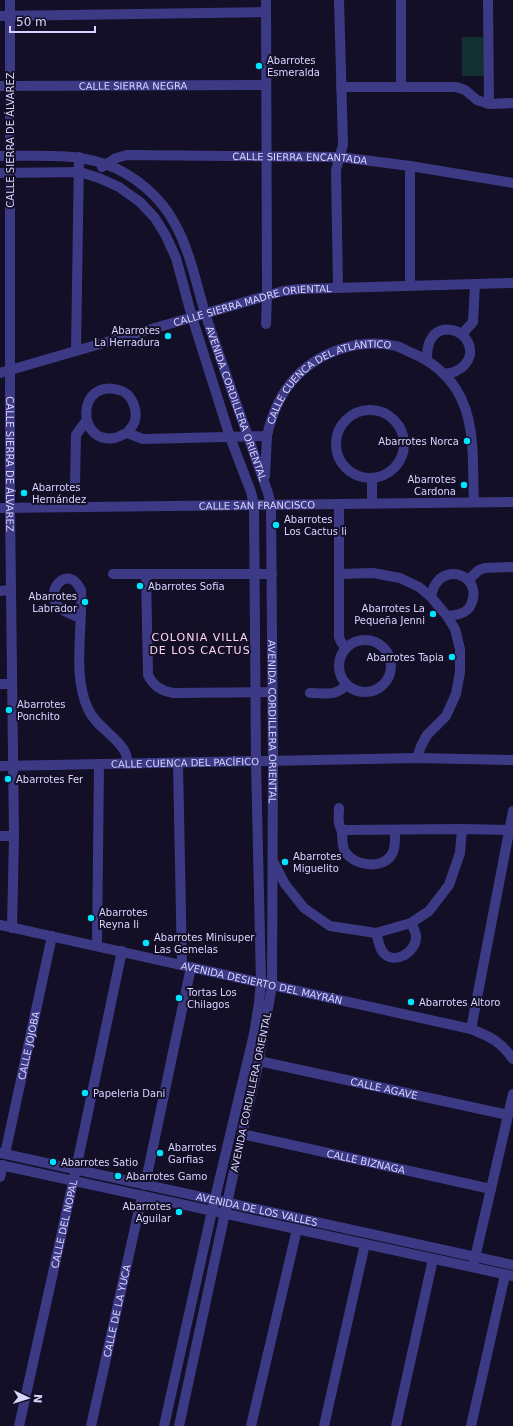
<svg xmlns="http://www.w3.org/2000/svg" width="513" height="1426" viewBox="0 0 513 1426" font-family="'DejaVu Sans',sans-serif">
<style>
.green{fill:#12302f}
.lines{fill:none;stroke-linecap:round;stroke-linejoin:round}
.minor{stroke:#3d3a85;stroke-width:10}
.poi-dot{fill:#00e5ff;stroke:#130f26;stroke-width:1.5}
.labels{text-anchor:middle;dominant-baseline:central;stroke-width:4;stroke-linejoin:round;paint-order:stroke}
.poi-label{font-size:10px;fill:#d9d4ff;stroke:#130f26;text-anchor:start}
.street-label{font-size:10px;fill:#d9d4ff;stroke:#130f26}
.neighbourhood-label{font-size:11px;letter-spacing:1px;fill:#ffd6f0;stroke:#130f26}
</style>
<rect width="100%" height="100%" fill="#130f26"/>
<path class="green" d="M 462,37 L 484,37 L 484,76 L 462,76 Z"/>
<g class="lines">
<g class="minor">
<path id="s1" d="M 10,0 L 10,508 L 14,836 L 12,928"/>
<path d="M 266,0 L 267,295 L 266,324"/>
<path d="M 488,0 L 489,104"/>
<path d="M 0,16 L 266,12"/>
<path id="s2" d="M 0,86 L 266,85"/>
<path d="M 341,87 L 456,87 L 465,90 L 477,100 L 489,104 L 513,103"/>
<path d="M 401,87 L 401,0"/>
<path id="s3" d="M 0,156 C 34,156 73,153 105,164 C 134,174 161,197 175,224 C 190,251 196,283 205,313 C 225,373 247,433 268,493 L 271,505 L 273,762 L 272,985 L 259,1061 L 242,1134 L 179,1426"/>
<path d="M 410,166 L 410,285"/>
<path id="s4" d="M 102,167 L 116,158 L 127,155 L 340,157 L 410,166 L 513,183"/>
<path d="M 0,173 L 80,172 L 99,178 L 119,187 L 140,202 L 155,218 L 166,236 L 176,258 L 192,317 L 230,437 L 251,492 L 254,505 L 256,762 L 261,982 L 259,1003 L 254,1034 L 212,1211 L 164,1426"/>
<path d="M 338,288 L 336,170 L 343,145 L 339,0"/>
<path d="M 462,334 L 473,322 L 475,284"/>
<path d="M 76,351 L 79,157"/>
<path d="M 427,360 C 427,353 427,347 430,341 C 440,319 473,331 470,355 C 468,362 463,368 456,371 C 453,373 448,373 444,374"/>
<path id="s5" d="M 0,373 L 283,291 L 300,289 L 513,283"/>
<circle cx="370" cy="444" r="34"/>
<path id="s6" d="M 127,433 C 129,430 133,426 134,423 C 139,411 132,393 119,390 C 76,378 76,445 115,438 C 119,437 123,434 127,433 L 143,439 L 267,436 C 271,418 278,399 290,384 C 314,353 358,337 396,346 C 401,347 407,351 412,353 C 431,361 445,372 456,389 C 477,422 472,465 474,502"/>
<path d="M 265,476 L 267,436"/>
<path d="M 372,479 L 372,503"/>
<path d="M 75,486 L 76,435 L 86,421"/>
<path d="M 339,504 L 339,637 L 341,642 L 346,648"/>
<path id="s7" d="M 0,508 L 513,502"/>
<path d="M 113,574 L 272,574"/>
<path d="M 146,574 L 148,675 C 153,686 161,691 173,693 L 272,692"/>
<path d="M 340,574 L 373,573 L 400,578 L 419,587 L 431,597 L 447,616 L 455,629 L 460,649 L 460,672 L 456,694 L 446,716 L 427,735 L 421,746 L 417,758"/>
<path d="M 468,580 L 479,570 L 485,568 L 513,567"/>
<path d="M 0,591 L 11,590"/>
<path d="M 431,597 C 432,593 433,588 435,585 C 448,563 481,577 472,602 C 469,613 458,615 447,616"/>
<path d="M 80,618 C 74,615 65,612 60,608 C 42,594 67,561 81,590 C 83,627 72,675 88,709 C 96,727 118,737 125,752 C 127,756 127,760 128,764"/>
<circle cx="365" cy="666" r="26"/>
<path d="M 0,684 L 12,684"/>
<path d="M 310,693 C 328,693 333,697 347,685"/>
<path d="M 178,763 L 182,965"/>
<path id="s8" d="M 0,766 L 417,758 L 513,760"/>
<path d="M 339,808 C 339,813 338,819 339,823 C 340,827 341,829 342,832 C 343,839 341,847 346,853 C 356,866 383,870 392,854 C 396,848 395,837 395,830"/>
<path d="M 342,834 L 346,830 L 462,829 L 509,830"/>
<path d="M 0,836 L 14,836"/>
<path d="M 274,863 L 285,884 L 304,908 L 330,926 L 376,933 L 411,923 L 429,911 L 449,885 L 460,853 L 462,829"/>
<path id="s9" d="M 0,925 L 471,1029 C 491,1037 500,1041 513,1059"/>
<path d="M 376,933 C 378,938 379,946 382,951 C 393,967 418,952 416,935 C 415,931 413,927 411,923"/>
<path d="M 97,946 L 99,765"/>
<path d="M 471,1029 L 513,811"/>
<path id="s10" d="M 259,1061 L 508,1115"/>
<path id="s11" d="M 242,1134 L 491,1189"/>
<path id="s12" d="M 0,1153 L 513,1265"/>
<path id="s13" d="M 5,1154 L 52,936"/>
<path d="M 0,1165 L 513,1276"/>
<path d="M 0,1177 L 3,1165"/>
<path d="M 145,1185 L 191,967"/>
<path d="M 474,1262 L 513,1094"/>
<path id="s14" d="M 19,1426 L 76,1169 L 122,951"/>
<path id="s15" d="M 91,1426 L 142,1196"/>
<path d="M 251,1426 L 297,1229"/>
<path d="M 324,1426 L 365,1244"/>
<path d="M 396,1426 L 433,1259"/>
<path d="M 471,1426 L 505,1275"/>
</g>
</g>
<g class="poi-dot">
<circle cx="259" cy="66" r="4"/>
<circle cx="168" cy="336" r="4"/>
<circle cx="467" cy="441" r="4"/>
<circle cx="464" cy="485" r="4"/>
<circle cx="24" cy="493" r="4"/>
<circle cx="276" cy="525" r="4"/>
<circle cx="140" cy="586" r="4"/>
<circle cx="85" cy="602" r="4"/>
<circle cx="433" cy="614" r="4"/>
<circle cx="452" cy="657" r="4"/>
<circle cx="9" cy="710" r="4"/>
<circle cx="8" cy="779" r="4"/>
<circle cx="285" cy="862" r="4"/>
<circle cx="91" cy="918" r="4"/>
<circle cx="146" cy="943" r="4"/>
<circle cx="179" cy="998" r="4"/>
<circle cx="411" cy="1002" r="4"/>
<circle cx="85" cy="1093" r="4"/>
<circle cx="160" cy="1153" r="4"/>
<circle cx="53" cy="1162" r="4"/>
<circle cx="118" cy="1176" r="4"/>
<circle cx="179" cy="1212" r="4"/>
</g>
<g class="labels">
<g class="poi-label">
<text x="267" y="60">Abarrotes<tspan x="267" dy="12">Esmeralda</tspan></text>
<text x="160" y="330" text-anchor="end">Abarrotes<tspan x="160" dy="12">La Herradura</tspan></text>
<text x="459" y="441" text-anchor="end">Abarrotes Norca</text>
<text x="456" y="479" text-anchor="end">Abarrotes<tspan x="456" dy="12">Cardona</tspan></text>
<text x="32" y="487">Abarrotes<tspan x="32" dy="12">Hernández</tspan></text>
<text x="284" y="519">Abarrotes<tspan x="284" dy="12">Los Cactus Ii</tspan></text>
<text x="148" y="586">Abarrotes Sofia</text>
<text x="77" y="596" text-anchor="end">Abarrotes<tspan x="77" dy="12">Labrador</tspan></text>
<text x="425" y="608" text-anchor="end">Abarrotes La<tspan x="425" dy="12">Pequeña Jenni</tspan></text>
<text x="444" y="657" text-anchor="end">Abarrotes Tapia</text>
<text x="17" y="704">Abarrotes<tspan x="17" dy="12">Ponchito</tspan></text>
<text x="16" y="779">Abarrotes Fer</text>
<text x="293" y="856">Abarrotes<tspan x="293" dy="12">Miguelito</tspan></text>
<text x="99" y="912">Abarrotes<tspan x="99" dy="12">Reyna Ii</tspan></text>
<text x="154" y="937">Abarrotes Minisuper<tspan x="154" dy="12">Las Gemelas</tspan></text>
<text x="187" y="992">Tortas Los<tspan x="187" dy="12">Chilagos</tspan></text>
<text x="419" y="1002">Abarrotes Altoro</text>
<text x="93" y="1093">Papeleria Dani</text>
<text x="168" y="1147">Abarrotes<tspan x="168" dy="12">Garfias</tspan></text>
<text x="61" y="1162">Abarrotes Satio</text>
<text x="126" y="1176">Abarrotes Gamo</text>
<text x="171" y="1206" text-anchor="end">Abarrotes<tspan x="171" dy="12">Aguilar</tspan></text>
</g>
<g class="street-label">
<text stroke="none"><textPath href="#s2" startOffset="133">CALLE SIERRA NEGRA</textPath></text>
<text transform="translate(10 140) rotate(-90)">CALLE SIERRA DE ÁLVAREZ</text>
<text stroke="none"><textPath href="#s4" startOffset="201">CALLE SIERRA ENCANTADA</textPath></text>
<text stroke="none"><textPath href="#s5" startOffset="262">CALLE SIERRA MADRE ORIENTAL</textPath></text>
<text stroke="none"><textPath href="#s6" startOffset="390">CALLE CUENCA DEL ATLÁNTICO</textPath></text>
<text stroke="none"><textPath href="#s3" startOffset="390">AVENIDA CORDILLERA ORIENTAL</textPath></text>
<text stroke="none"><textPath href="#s1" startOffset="464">CALLE SIERRA DE ÁLVAREZ</textPath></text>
<text stroke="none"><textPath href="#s7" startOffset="257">CALLE SAN FRANCISCO</textPath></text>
<text stroke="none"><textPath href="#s3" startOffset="714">AVENIDA CORDILLERA ORIENTAL</textPath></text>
<text stroke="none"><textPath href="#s8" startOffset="185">CALLE CUENCA DEL PACÍFICO</textPath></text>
<text stroke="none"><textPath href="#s9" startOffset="268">AVENIDA DESIERTO DEL MAYRÁN</textPath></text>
<text stroke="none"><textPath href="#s13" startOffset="111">CALLE JOJOBA</textPath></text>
<text stroke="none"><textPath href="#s10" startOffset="128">CALLE AGAVE</textPath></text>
<text transform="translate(251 1092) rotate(-78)">AVENIDA CORDILLERA ORIENTAL</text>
<text stroke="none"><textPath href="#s11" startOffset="127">CALLE BIZNAGA</textPath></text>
<text stroke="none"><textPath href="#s12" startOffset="263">AVENIDA DE LOS VALLES</textPath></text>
<text stroke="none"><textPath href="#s14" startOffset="207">CALLE DEL NOPAL</textPath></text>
<text stroke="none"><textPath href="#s15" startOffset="118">CALLE DE LA YUCA</textPath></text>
</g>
<g class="neighbourhood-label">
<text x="200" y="637">COLONIA VILLA<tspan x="200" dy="13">DE LOS CACTUS</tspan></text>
</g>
</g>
<g transform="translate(28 1398) rotate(94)" stroke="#130f26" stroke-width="3" paint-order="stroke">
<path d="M0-3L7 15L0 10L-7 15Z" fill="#d9d4ff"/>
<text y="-6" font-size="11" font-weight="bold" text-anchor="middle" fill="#d9d4ff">N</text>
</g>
<path d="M10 26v6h85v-6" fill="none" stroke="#d9d4ff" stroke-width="2"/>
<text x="16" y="26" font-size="12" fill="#d9d4ff" stroke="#130f26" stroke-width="3" paint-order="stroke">50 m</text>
</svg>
